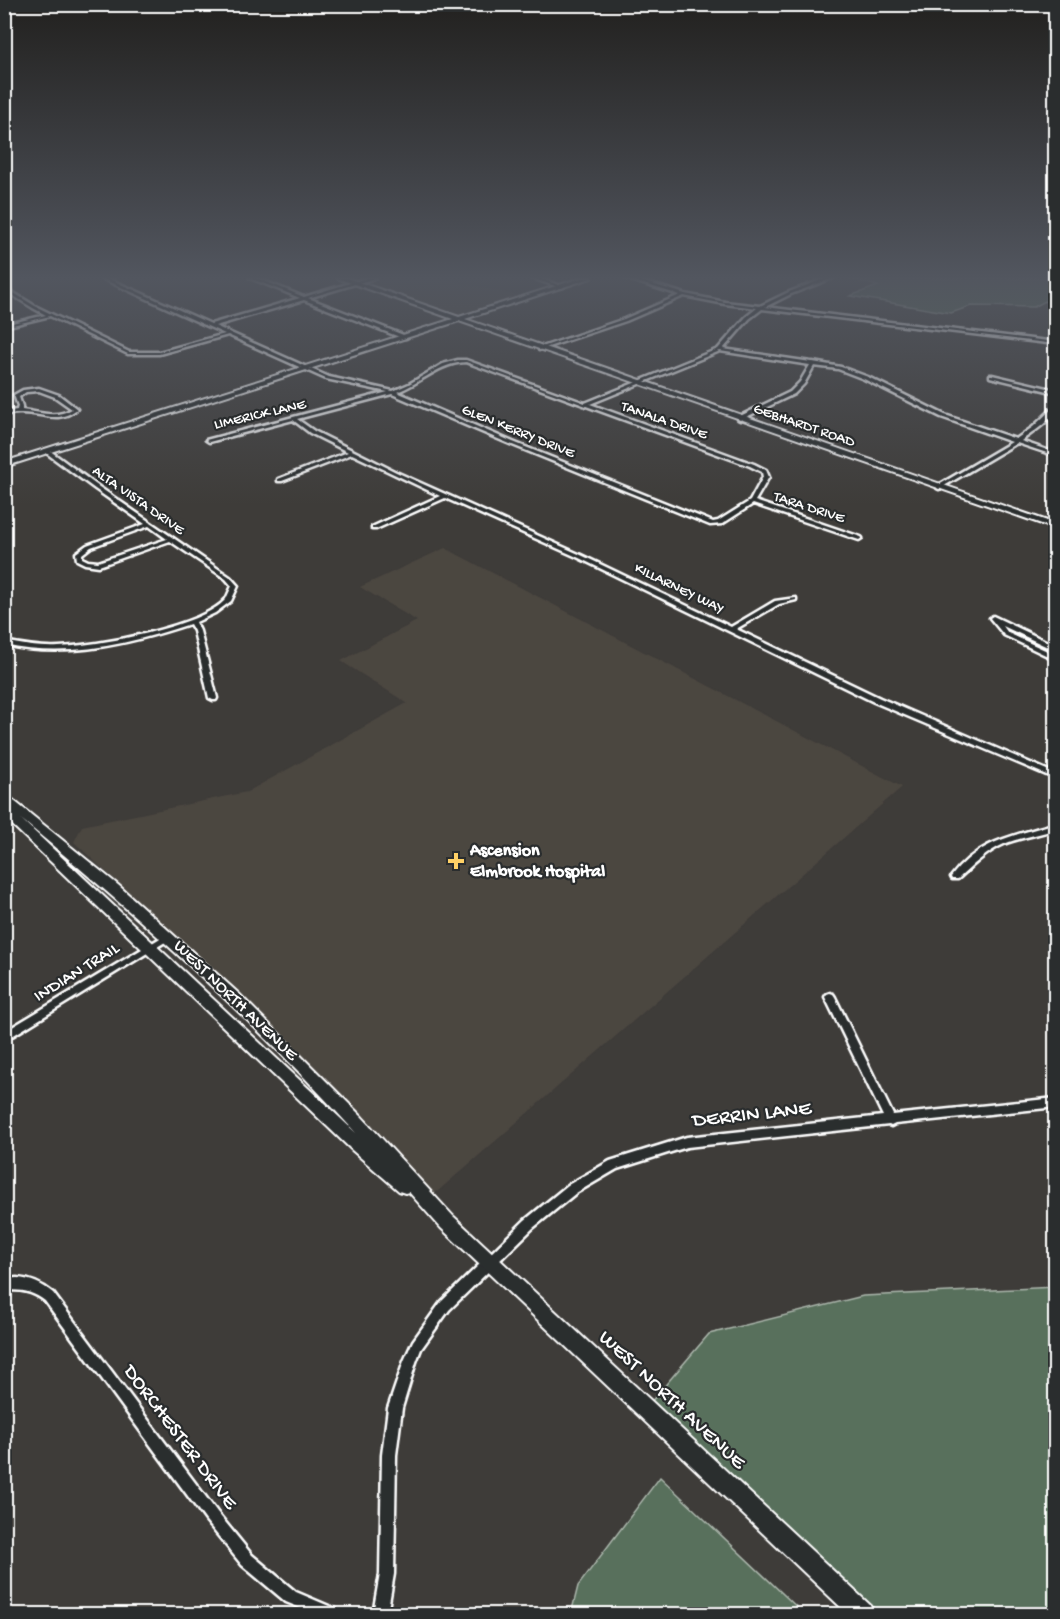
<svg xmlns="http://www.w3.org/2000/svg" width="1060" height="1619" viewBox="0 0 1060 1619" font-family="'Gochi Hand',sans-serif">
<style>
.built{fill:#4c4741}
.green{fill:#586f5b;stroke:#acb7ad;stroke-width:1.5}
.lines{fill:none;stroke-linecap:round;stroke-linejoin:round}
.street-casing{stroke:#fff;stroke-width:5}
.secondary-casing{stroke:#fff;stroke-width:4}
.street{fill:#2a2d2e;fill-rule:evenodd}
.secondary{fill:#2a2d2e;fill-rule:evenodd}
.poi-dot{fill:#ffd166;stroke:#2a2d2e;stroke-width:2}
.labels{text-anchor:middle;dominant-baseline:central;stroke-width:4.5;stroke-linejoin:round;paint-order:stroke}
.far-street-label{font-size:15px;fill:#fff;stroke:#2a2d2e}
.poi-label{font-size:18px;font-weight:bold;fill:#fff;stroke:#2a2d2e;text-anchor:start}
.street-label{font-size:18px;fill:#fff;stroke:#2a2d2e}
.near-street-label{font-size:21px;fill:#fff;stroke:#2a2d2e}
</style>
<rect width="100%" height="100%" fill="#3e3c39"/>
<filter id="ink" filterUnits="userSpaceOnUse"><feTurbulence type="fractalNoise" baseFrequency=".0167" numOctaves="2"/><feDisplacementMap in="SourceGraphic" scale="12" xChannelSelector="R" yChannelSelector="G"/><feConvolveMatrix kernelMatrix="1 2 1 2 8 2 1 2 1" color-interpolation-filters="sRGB"/></filter>
<g filter="url(#ink)">
<path class="built" d="M 377,278 L 437,278 L 520,296 L 453,317 L 361,284 Z
M 445,548 L 902,787 L 431,1197 L 153,916 L 74,842 L 82,826 L 247,792 L 407,703 L 341,661 L 417,621 L 360,587 Z"/>
<path class="green" d="M 848,278 L 1055,278 L 1055,296 L 1034,307 L 971,306 L 951,313 L 850,296 L 878,286 Z
M 1055,1287 L 1055,1614 L 854,1614 L 639,1416 L 709,1334 L 863,1296 Z
M 660,1477 L 804,1614 L 571,1614 L 578,1586 Z"/>
<g class="lines">
<g class="street-casing">
<path id="street" d="M 101,278 L 107,278 L 211,324 L 300,298 L 250,278 L 257,278 L 304,297 L 367,278 L 375,278 L 308,298 L 406,336 L 406,338 L 402,338 L 304,300 L 215,326 L 329,377 L 393,391 L 409,384 L 443,364 L 458,360 L 466,360 L 585,403 L 718,349 L 746,317 L 757,308 L 725,304 L 684,296 L 626,321 L 539,350 L 539,348 L 624,319 L 680,295 L 624,278 L 632,278 L 685,294 L 725,302 L 760,306 L 789,292 L 826,278 L 833,278 L 791,294 L 765,307 L 1056,342 L 1056,344 L 762,309 L 749,319 L 723,349 L 811,362 L 813,362 L 841,367 L 868,377 L 945,415 L 1016,439 L 1033,427 L 1056,405 C 1056,419 1031,433 1021,441 L 1056,453 L 1056,456 L 1017,443 L 939,489 L 937,488 L 937,486 L 1012,442 L 941,417 L 864,379 L 838,369 L 814,366 L 804,384 L 794,394 L 740,420 L 738,419 L 738,417 L 790,392 L 800,382 L 810,365 L 720,351 L 590,404 L 754,464 L 766,470 L 769,477 L 755,501 L 861,537 L 862,538 L 859,540 L 753,504 L 722,524 L 710,525 L 510,444 L 392,394 L 297,419 L 314,431 L 396,472 L 581,555 L 731,627 L 775,601 L 796,598 L 796,600 L 779,604 L 736,629 L 880,698 L 1056,774 L 1056,779 L 874,702 L 577,557 L 445,498 L 376,529 L 372,529 L 372,527 L 440,496 L 352,454 L 282,481 L 278,481 L 278,479 L 348,452 L 310,433 L 293,420 L 209,442 L 206,440 L 388,392 L 326,379 L 228,335 L 159,354 L 128,354 L 50,316 L 4,327 L 4,325 L 46,315 L 33,308 L 4,290 L 4,287 L 35,306 L 129,352 L 159,352 L 225,334 ZM 466,362 L 750,466 L 762,472 L 763,477 L 750,501 L 718,521 L 713,522 L 513,442 L 397,392 C 421,383 439,363 466,362 Z
M 532,278 L 539,278 L 564,287 L 561,288 Z
M 992,375 L 1056,390 L 1056,393 L 990,377 L 990,375 Z
M 39,388 L 59,395 L 77,409 C 57,425 42,412 19,413 C 15,413 9,414 4,415 L 4,412 L 17,410 L 18,406 L 14,395 L 23,390 ZM 39,391 L 55,397 L 72,409 C 56,419 39,412 22,410 L 22,406 L 19,397 L 26,392 Z
M 45,450 L 49,450 L 99,487 L 230,577 L 238,586 L 231,601 L 215,613 L 196,622 L 200,631 L 217,698 L 216,700 L 213,700 L 209,698 L 194,631 L 190,624 C 130,644 67,659 4,645 L 4,641 C 23,645 41,648 59,647 C 96,646 202,627 226,599 C 228,595 230,590 232,586 L 226,579 L 170,541 L 99,566 L 85,564 L 77,560 L 76,553 L 87,545 L 145,524 L 95,489 L 45,452 ZM 149,526 L 167,539 L 98,562 L 88,561 L 82,558 L 82,554 L 91,547 Z
M 993,616 L 1056,646 L 1056,651 L 1003,626 L 1008,633 L 1056,655 L 1056,660 L 1004,635 L 990,618 Z
M 1056,823 L 1056,829 C 1039,835 1021,837 1004,844 C 986,852 972,866 958,879 L 952,879 L 951,877 C 980,839 1013,837 1056,823 Z
M 167,934 L 170,935 L 172,937 L 170,939 L 4,1041 L 4,1032 Z
M 830,993 L 833,994 L 835,997 L 893,1115 L 1056,1098 L 1056,1107 L 895,1124 L 891,1126 L 889,1125 L 687,1147 L 617,1169 L 576,1193 L 533,1228 L 449,1310 L 421,1349 L 416,1362 L 402,1408 L 396,1455 L 394,1574 L 387,1614 L 373,1614 L 380,1574 L 382,1455 L 388,1408 L 404,1361 L 413,1341 L 441,1302 L 525,1220 L 568,1185 L 610,1161 L 687,1137 L 883,1116 L 825,997 L 827,994 Z
M 17,1278 C 31,1279 42,1284 53,1293 L 217,1512 L 252,1555 L 296,1592 L 336,1609 L 338,1614 L 315,1614 L 286,1602 L 242,1565 L 207,1522 L 45,1301 C 32,1291 20,1289 4,1291 L 4,1279 Z"/>
</g>
<g class="secondary-casing">
<path id="secondary" d="M 337,278 L 347,278 L 459,317 L 581,278 L 591,278 L 465,319 L 1056,524 L 1056,529 L 459,321 L 4,467 L 4,462 L 453,319 Z
M 4,795 L 8,796 L 118,885 L 238,993 L 362,1117 L 453,1216 L 871,1606 L 874,1614 L 848,1614 L 441,1228 L 409,1192 L 405,1193 L 399,1191 L 353,1151 L 4,817 ZM 21,819 C 139,917 254,1019 356,1133 Z"/>
</g>
<use href="#street" class="street"/>
<use href="#secondary" class="secondary"/>
</g>
</g>
<linearGradient id="sky" x2="0" y2="1"><stop stop-color="#22211f"/><stop offset="0.55" stop-color="#52565f"/><stop offset="1" stop-color="#52565f" stop-opacity="0"/></linearGradient>
<rect width="1060" height="505" fill="url(#sky)"/>
<path class="poi-dot" d="M453 852h6v6h6v6h-6v6h-6v-6h-6v-6h6z"/>
<g class="labels">
<g class="far-street-label">
<text transform="translate(260 415) rotate(-13)">LIMERICK LANE</text>
<text transform="translate(664 421) rotate(19)">TANALA DRIVE</text>
<text transform="translate(804 426) rotate(19)">GEBHARDT ROAD</text>
<text transform="translate(518 432) rotate(22)">GLEN KERRY DRIVE</text>
<text transform="translate(138 501) rotate(35)">ALTA VISTA DRIVE</text>
<text transform="translate(809 508) rotate(18)">TARA DRIVE</text>
<text transform="translate(679 589) rotate(26)">KILLARNEY WAY</text>
</g>
<g class="poi-label">
<text x="470" y="851">Ascension<tspan x="470" dy="21">Elmbrook Hospital</tspan></text>
</g>
<g class="street-label">
<text transform="translate(77 973) rotate(-32)">INDIAN TRAIL</text>
<text transform="translate(235 1001) rotate(44)">WEST NORTH AVENUE</text>
</g>
<g class="near-street-label">
<text transform="translate(752 1116) rotate(-6)">DERRIN LANE</text>
<text transform="translate(671 1401) rotate(43)">WEST NORTH AVENUE</text>
<text transform="translate(179 1438) rotate(53)">DORCHESTER DRIVE</text>
</g>
</g>
<rect width="1060" height="1619" fill="none" stroke="#2a2d2e" stroke-width="24"/>
<rect x="12" y="12" width="1036" height="1595" fill="none" stroke="#fff" stroke-width="2" filter="url(#ink)"/>
</svg>
